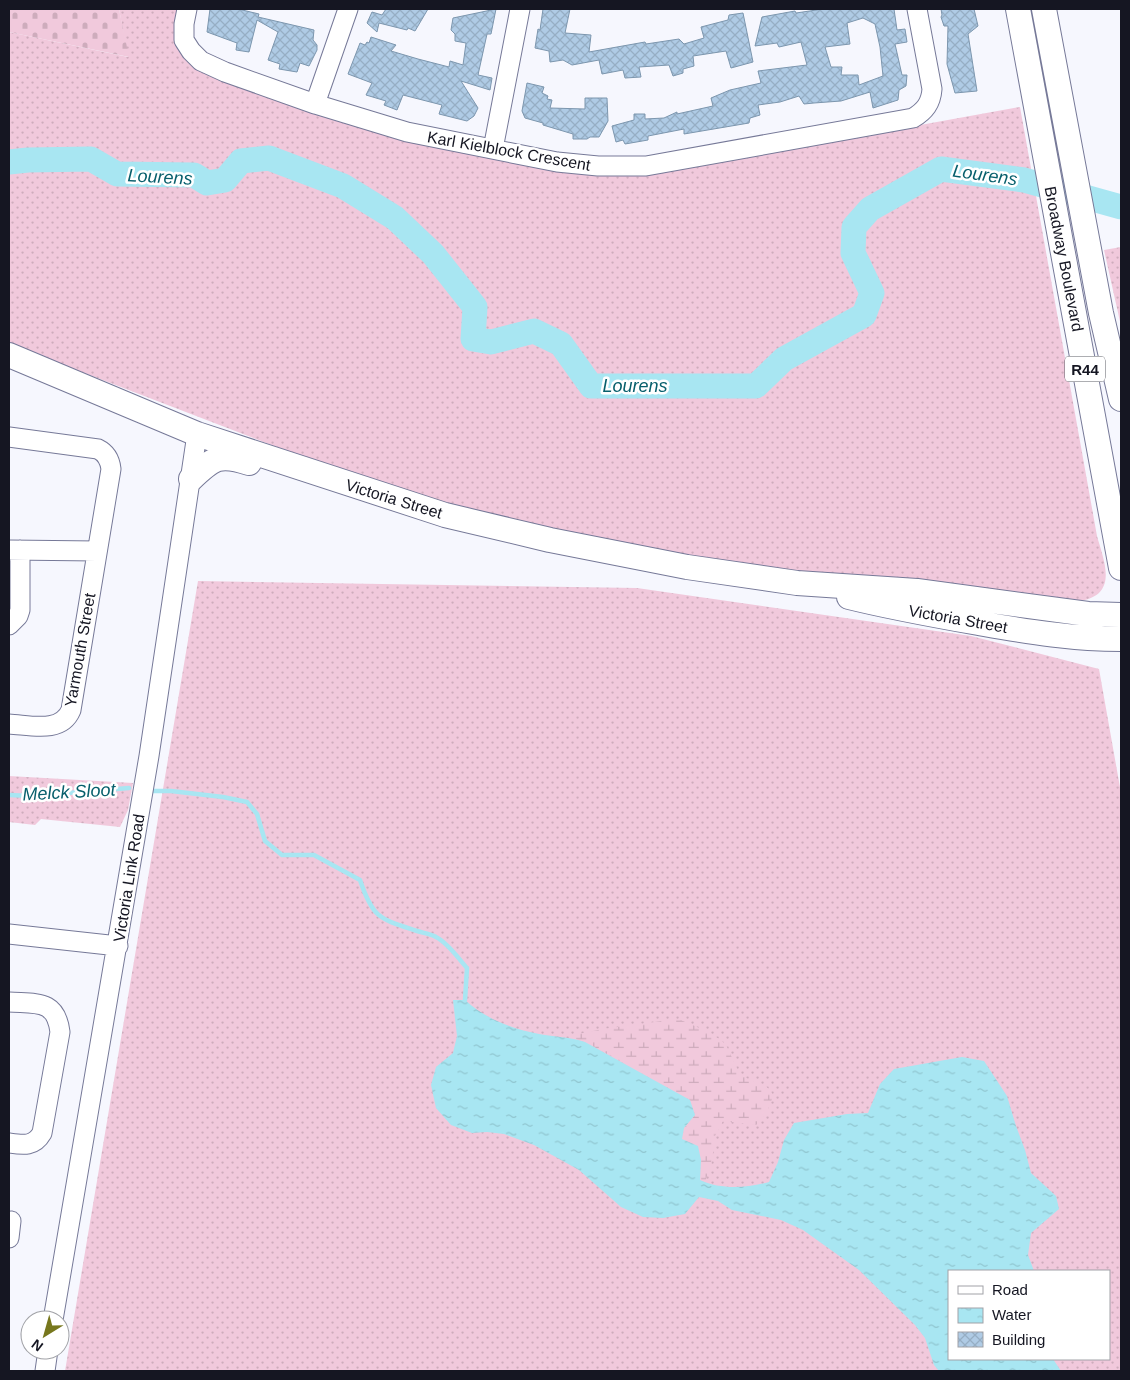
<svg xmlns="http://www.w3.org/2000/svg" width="1130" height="1380" viewBox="0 0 1130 1380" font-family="Helvetica,sans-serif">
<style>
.grass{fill:url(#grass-dots);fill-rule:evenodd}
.wetland{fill:url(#wetland-marsh)}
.cemetery{fill:url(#cemetery-stones)}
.water{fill:url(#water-ripples)}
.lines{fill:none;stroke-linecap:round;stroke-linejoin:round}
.stream{stroke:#a8e6f2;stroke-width:4.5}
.river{stroke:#a8e6f2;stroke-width:25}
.building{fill:url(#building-cross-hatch);stroke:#7c96ae;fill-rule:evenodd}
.minor-casing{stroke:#767998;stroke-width:21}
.major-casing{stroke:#767998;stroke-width:26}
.minor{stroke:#fff;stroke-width:19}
.major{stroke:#fff;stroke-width:24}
.labels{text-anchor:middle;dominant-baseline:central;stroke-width:5;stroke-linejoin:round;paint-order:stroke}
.shield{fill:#fff;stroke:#5b5c64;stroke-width:1}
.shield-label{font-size:15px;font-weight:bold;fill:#151622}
.street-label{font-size:16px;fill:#151622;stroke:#fff}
.water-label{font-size:18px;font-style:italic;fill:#075f6c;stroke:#fff}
</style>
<defs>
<pattern id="grass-dots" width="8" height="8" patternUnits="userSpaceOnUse" patternTransform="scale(1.25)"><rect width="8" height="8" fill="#f1c9dc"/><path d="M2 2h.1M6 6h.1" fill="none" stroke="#ceacbc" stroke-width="1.8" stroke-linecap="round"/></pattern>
<pattern id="wetland-marsh" width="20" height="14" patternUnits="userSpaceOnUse" patternTransform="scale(1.25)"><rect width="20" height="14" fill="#f1c9dc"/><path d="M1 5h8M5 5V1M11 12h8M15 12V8" fill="none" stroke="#ceacbc"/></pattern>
<pattern id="cemetery-stones" width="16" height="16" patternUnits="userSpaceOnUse" patternTransform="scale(1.25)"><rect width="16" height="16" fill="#f1c9dc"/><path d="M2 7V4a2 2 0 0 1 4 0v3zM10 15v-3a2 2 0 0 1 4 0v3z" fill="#ceacbc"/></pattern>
<pattern id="water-ripples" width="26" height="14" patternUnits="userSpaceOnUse" patternTransform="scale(1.25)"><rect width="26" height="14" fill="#a8e6f2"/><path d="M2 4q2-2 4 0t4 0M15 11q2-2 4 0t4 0" fill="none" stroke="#90c5cf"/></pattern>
<pattern id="building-cross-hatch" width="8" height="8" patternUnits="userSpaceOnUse" patternTransform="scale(1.25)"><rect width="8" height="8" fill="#afcbe5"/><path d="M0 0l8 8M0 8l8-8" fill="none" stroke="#96aec4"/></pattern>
</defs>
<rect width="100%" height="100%" fill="#f6f7fe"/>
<path class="grass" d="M 119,9 L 180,9 C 178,37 171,54 199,70 L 381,133 L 677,169 L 1020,107 L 1097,536 C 1104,561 1119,595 1080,601 L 1080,604 L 849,582 L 671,557 L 386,489 L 9,344 L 9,32 L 128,57 Z
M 1121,247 L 1121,326 L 1104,250 Z
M 198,581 L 637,588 L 971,636 L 1099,669 L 1121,793 L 1121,1371 L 65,1371 ZM 949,1271 L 1109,1271 L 1109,1359 L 949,1359 Z
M 9,776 L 133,783 L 128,810 L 120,827 L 41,819 L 35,825 L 9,822 Z"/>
<path class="wetland" d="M 677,1019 C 687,1022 719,1036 725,1044 C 732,1054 735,1071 745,1077 C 757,1085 765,1081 773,1095 C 770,1108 765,1116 756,1125 L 723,1121 L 715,1136 L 712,1161 L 705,1182 L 700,1180 L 701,1160 L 682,1139 L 684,1128 L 695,1115 L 690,1100 L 585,1042 L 572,1038 L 578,1034 L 603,1029 Z"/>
<path class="cemetery" d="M 9,9 L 119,9 L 129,57 L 9,32 Z"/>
<path class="water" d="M 453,1000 L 465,1000 C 484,1018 512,1029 539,1034 C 555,1037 570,1037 585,1042 L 690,1100 L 695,1115 L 684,1128 L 682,1139 L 698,1146 L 701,1160 L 700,1180 C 722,1190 746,1188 769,1182 L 778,1162 L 784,1140 L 794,1123 L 847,1114 L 868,1113 L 880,1084 L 894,1069 L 962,1057 L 984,1061 L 1007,1096 L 1016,1126 L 1025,1150 L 1031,1173 L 1056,1196 L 1059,1209 L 1031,1233 L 1028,1255 L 1034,1271 L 949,1271 L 949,1359 L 1053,1359 L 1061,1371 L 939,1371 L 934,1365 L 925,1338 L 915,1325 L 859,1270 L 803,1230 L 781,1220 L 732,1210 L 718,1201 L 699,1197 L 685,1214 L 663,1218 L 643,1217 L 621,1207 L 579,1170 L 534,1145 L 504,1134 L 487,1132 L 472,1133 L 451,1125 L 436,1108 L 431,1085 L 436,1067 L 453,1053 L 457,1036 Z"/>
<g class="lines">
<path class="stream" d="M 152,791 L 171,791 L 223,797 L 247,802 L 257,814 L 265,841 L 282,855 L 314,855 L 360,880 C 373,919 380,919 417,931 C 423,933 431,934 436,937 C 448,943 458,958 467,968 L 465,1000
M 9,795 L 31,796 L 129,788"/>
<path class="river" d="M 9,162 L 28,160 L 91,159 L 117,174 L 194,175 L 207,183 L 225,180 L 241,161 L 269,158 L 343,186 L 395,218 L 433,254 L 475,307 L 473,339 L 491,342 L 534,331 L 561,344 L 591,386 L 756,386 L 784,359 L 864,315 L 872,293 L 853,253 L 854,227 L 870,209 L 941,169 L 1024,180 L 1121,207"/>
</g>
<path class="building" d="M 210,9 L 238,9 L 259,14 L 258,17 L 314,30 L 313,40 L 317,45 L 317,50 L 309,66 L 300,63 L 297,72 L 279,69 L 280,64 L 268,60 L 278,32 L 257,20 L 249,52 L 236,50 L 237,43 L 207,32 Z
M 386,9 L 428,9 L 415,31 L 408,28 L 407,30 L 379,23 L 377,32 L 367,23 L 372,12 L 382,15 Z
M 496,9 L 491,34 L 487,34 L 478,75 L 492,78 L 490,90 L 461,81 L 478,108 L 474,116 L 467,121 L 439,114 L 442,105 L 403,95 L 397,110 L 384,105 L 386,101 L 366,95 L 372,83 L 348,74 L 360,43 L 365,45 L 367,42 L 369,43 L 371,37 L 396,45 L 391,51 L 418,59 L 449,67 L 450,61 L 463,65 L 466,43 L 455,41 L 455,34 L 451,30 L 453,18 Z
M 543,9 L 570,9 L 565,33 L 591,35 L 589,52 L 645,42 L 646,44 L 679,39 L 684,44 L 704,38 L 701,27 L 728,20 L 729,15 L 743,13 L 753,62 L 731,68 L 726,51 L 693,56 L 694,66 L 683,69 L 683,73 L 673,76 L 669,65 L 639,67 L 641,77 L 625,78 L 623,70 L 602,74 L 599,60 L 572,65 L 563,60 L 550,62 L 549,51 L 535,48 L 538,29 L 540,30 Z
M 823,9 L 894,9 L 897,30 L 905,29 L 907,42 L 895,44 L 902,75 L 907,75 L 906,86 L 899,90 L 898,100 L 873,108 L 870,92 L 841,101 L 814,103 L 804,104 L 799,96 L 780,102 L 758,105 L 760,115 L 750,118 L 749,123 L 684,134 L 684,129 L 648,136 L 648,140 L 625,144 L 623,140 L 616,142 L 612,126 L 634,120 L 634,114 L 645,114 L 645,119 L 664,118 L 677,112 L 677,114 L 713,106 L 711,98 L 730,90 L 761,83 L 758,71 L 807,65 L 801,42 L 779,47 L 777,43 L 755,46 L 762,17 L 795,11 L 796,13 ZM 863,18 L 875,24 L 880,47 L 883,76 L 859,85 L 858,75 L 841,75 L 842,67 L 831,67 L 825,47 L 850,44 L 847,23 Z
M 941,9 L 974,9 L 978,26 L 968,34 L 977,91 L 955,93 L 947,64 L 948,26 L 944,26 L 941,17 L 942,15 Z
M 527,83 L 544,87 L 542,93 L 548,96 L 547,99 L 552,100 L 550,108 L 585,109 L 585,98 L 607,98 L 608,121 L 599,137 L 590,137 L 587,139 L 573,139 L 573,134 L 543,125 L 543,123 L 525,118 L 522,111 Z"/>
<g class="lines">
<g class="minor-casing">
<path id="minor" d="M 187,9 L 184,24 L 184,40 L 191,51 L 201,61 L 225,72 L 315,104 L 407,132 L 557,162 L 598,166 L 646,166 L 913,118 C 925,111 931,103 932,89 L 917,9
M 315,104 L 348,9
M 493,149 L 520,9
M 9,437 L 98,449 C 106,453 110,460 111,469 L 71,710 C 61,734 30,725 9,724
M 9,550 L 97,551
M 9,625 L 18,616 L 20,610 L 20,550
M 9,934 L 118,946
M 9,1002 C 36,1004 56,999 60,1032 L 42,1133 C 34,1147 23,1145 9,1143
M 9,1238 L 11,1221
M 53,1320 L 149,756 L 197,434
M 45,1371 L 48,1350"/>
</g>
<g class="major-casing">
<path id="major" d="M 1018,9 L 1121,568
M 1044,9 L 1101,313 L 1121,399
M 9,355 L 197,434 L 445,515 L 550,540 L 687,567 L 797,583 L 917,591 L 1088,614 L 1121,615
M 191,479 C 213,458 219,453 249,463
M 849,597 C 893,608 939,616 984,624 C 1030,632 1075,639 1121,639"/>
</g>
<use href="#minor" class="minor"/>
<use href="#major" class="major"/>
</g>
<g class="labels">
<rect class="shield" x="1065" y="356.5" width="40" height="25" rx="4"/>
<g class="shield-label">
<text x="1085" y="369">R44</text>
</g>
<g class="street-label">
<text transform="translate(509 151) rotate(10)">Karl Kielblock Crescent</text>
<text transform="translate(1064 259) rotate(79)">Broadway Boulevard</text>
<text transform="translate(394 499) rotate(17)">Victoria Street</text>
<text transform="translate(958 619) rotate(10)">Victoria Street</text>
<text transform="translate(80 650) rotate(-80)">Yarmouth Street</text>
<text transform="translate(129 878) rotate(-81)">Victoria Link Road</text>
</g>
<g class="water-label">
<text transform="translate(985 175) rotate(8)">Lourens</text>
<text transform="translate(160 177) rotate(3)">Lourens</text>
<text x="635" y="386">Lourens</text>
<text transform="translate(69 792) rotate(-3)">Melck Sloot</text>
</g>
</g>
<rect width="1130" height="1380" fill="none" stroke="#151622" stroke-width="20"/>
<rect x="948" y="1270" width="162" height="90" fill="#ffffff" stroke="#a1a2a7"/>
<rect x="958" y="1286" width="25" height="8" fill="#ffffff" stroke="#a1a2a7"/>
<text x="992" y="1295" font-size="15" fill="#151622">Road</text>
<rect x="958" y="1308" width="25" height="15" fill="url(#water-ripples)" stroke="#a1a2a7"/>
<text x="992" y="1320" font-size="15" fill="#151622">Water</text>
<rect x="958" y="1332" width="25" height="15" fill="url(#building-cross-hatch)" stroke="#a1a2a7"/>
<text x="992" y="1345" font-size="15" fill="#151622">Building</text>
<g transform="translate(45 1335) rotate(217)"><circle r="24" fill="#ffffff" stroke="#a1a2a7"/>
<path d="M0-4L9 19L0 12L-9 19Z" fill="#77771d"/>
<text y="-8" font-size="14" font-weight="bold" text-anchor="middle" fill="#151622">N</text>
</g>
</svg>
